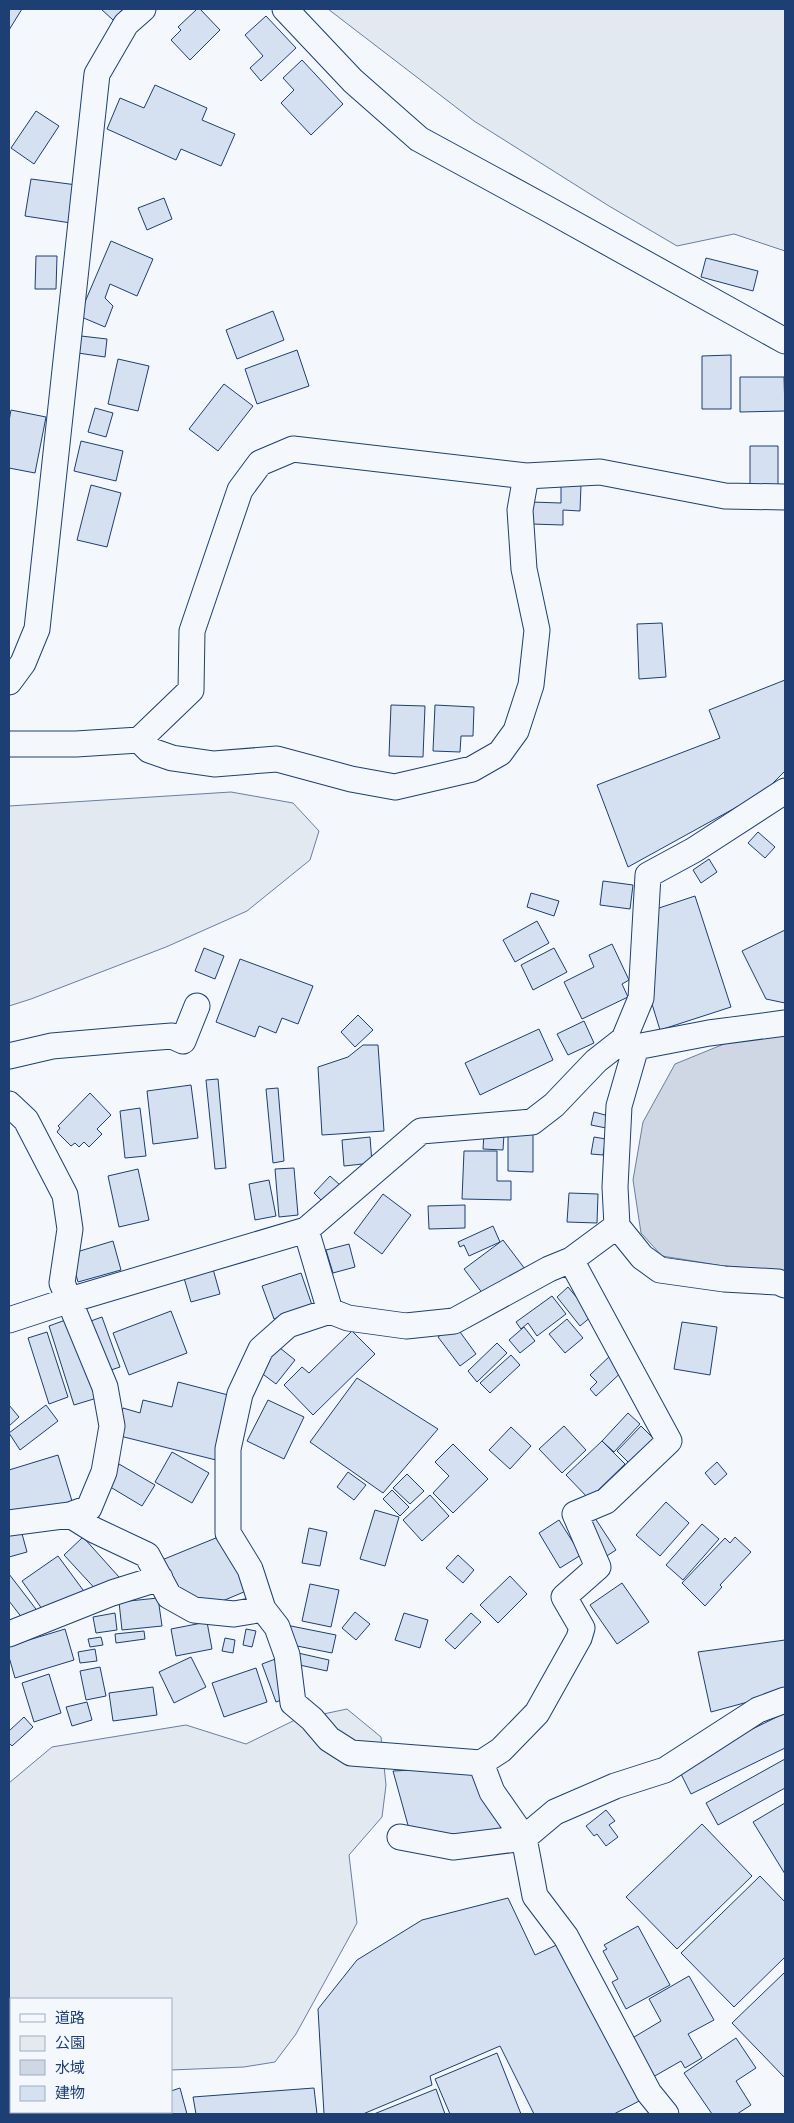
<svg xmlns="http://www.w3.org/2000/svg" width="794" height="2123" viewBox="0 0 794 2123" font-family="'Open Sans','Noto Sans JP',sans-serif">
<style>
.green{fill:#e3e9f0;stroke:#687fa3}
.water{fill:#cfd7e4;stroke:#687fa3}
.building{fill:#d5e0f0;stroke:#1d3f73}
.lines{fill:none;stroke-linecap:round;stroke-linejoin:round}
.street-casing{stroke:#1d3f73;stroke-width:27}
.street{stroke:#f4f7fb;stroke-width:25}
</style>
<rect width="100%" height="100%" fill="#f4f7fb"/>
<path class="green" d="M 328,9 L 785,9 L 785,251 L 734,234 L 677,246 L 609,206 L 474,121 Z
M 231,792 L 293,803 L 319,831 L 310,860 L 247,911 L 166,947 L 31,999 L 9,1006 L 9,806 Z
M 347,1709 L 381,1737 L 386,1785 L 382,1817 L 349,1855 L 357,1923 L 296,2034 L 275,2062 L 244,2067 L 171,2070 L 171,1999 L 11,1999 L 11,2112 L 48,2112 L 44,2114 L 9,2114 L 9,1783 L 52,1747 L 100,1739 L 186,1725 L 246,1744 L 295,1720 Z"/>
<path class="water" d="M 769,1034 L 785,1034 L 785,1271 L 724,1266 L 662,1256 L 641,1233 L 633,1180 L 643,1122 L 675,1064 L 724,1044 Z"/>
<path class="building" d="M 9,9 L 22,9 L 9,30 Z
M 101,9 L 123,9 L 113,20 Z
M 197,9 L 200,9 L 220,30 L 190,60 L 171,40 L 181,30 L 178,27 Z
M 266,16 L 296,48 L 261,81 L 250,68 L 263,56 L 245,35 Z
M 302,60 L 343,104 L 311,135 L 281,103 L 294,90 L 283,78 Z
M 155,85 L 207,108 L 202,120 L 235,134 L 221,166 L 181,149 L 176,160 L 107,129 L 120,98 L 144,108 Z
M 36,111 L 59,126 L 34,164 L 11,148 Z
M 31,179 L 77,185 L 71,223 L 25,216 Z
M 164,198 L 172,219 L 147,230 L 138,208 Z
M 111,241 L 153,259 L 137,296 L 110,284 L 105,298 L 113,306 L 105,327 L 79,316 Z
M 36,256 L 57,256 L 56,289 L 35,289 Z
M 706,258 L 758,271 L 753,291 L 701,277 Z
M 273,311 L 284,340 L 237,359 L 226,330 Z
M 81,336 L 107,339 L 105,357 L 78,353 Z
M 297,350 L 309,386 L 257,404 L 245,369 Z
M 731,355 L 731,409 L 702,409 L 702,356 Z
M 118,359 L 149,366 L 138,411 L 108,404 Z
M 740,377 L 784,377 L 785,411 L 740,412 Z
M 224,384 L 253,406 L 218,451 L 189,429 Z
M 95,408 L 113,413 L 106,437 L 88,432 Z
M 11,410 L 46,417 L 35,473 L 9,468 L 9,421 Z
M 81,441 L 123,451 L 116,481 L 74,471 Z
M 750,446 L 778,446 L 778,491 L 750,491 Z
M 91,485 L 121,493 L 107,547 L 77,540 Z
M 561,485 L 581,485 L 580,511 L 563,510 L 563,525 L 531,524 L 531,502 L 561,503 Z
M 662,623 L 666,677 L 639,679 L 637,624 Z
M 785,680 L 785,771 L 764,792 L 628,867 L 597,785 L 720,738 L 709,710 Z
M 391,705 L 425,706 L 423,757 L 389,756 Z
M 435,705 L 474,707 L 473,736 L 461,736 L 460,752 L 433,751 Z
M 758,832 L 775,847 L 765,858 L 748,843 Z
M 709,859 L 717,872 L 701,883 L 693,870 Z
M 603,881 L 633,885 L 630,909 L 600,905 Z
M 531,893 L 559,901 L 554,916 L 527,907 Z
M 695,896 L 731,1007 L 660,1030 L 648,991 L 653,910 Z
M 537,921 L 549,943 L 515,962 L 503,940 Z
M 785,930 L 785,1003 L 766,999 L 742,951 Z
M 612,944 L 629,980 L 622,984 L 628,997 L 582,1019 L 564,982 L 594,967 L 589,955 Z
M 204,948 L 224,956 L 215,979 L 195,971 Z
M 554,948 L 567,972 L 533,990 L 521,965 Z
M 240,959 L 313,986 L 298,1024 L 282,1018 L 276,1033 L 259,1026 L 255,1037 L 216,1022 Z
M 358,1015 L 373,1030 L 355,1047 L 341,1032 Z
M 584,1021 L 594,1043 L 568,1055 L 557,1034 Z
M 539,1029 L 553,1060 L 480,1095 L 465,1063 Z
M 363,1045 L 378,1045 L 384,1131 L 322,1135 L 318,1067 L 348,1057 Z
M 218,1079 L 226,1168 L 215,1169 L 206,1080 Z
M 191,1085 L 198,1138 L 153,1144 L 147,1091 Z
M 278,1088 L 284,1161 L 273,1163 L 266,1089 Z
M 90,1093 L 111,1115 L 97,1129 L 102,1134 L 89,1147 L 84,1142 L 79,1147 L 75,1143 L 71,1146 L 57,1132 L 60,1128 L 58,1126 Z
M 140,1108 L 146,1156 L 125,1158 L 120,1111 Z
M 594,1112 L 609,1116 L 606,1128 L 591,1125 Z
M 508,1132 L 533,1132 L 533,1172 L 508,1171 Z
M 484,1133 L 504,1134 L 503,1150 L 483,1149 Z
M 370,1137 L 372,1163 L 344,1166 L 342,1140 Z
M 594,1137 L 606,1139 L 603,1155 L 591,1154 Z
M 464,1151 L 497,1151 L 497,1181 L 511,1181 L 511,1200 L 462,1199 Z
M 294,1168 L 298,1215 L 279,1217 L 275,1169 Z
M 138,1169 L 149,1220 L 119,1227 L 108,1176 Z
M 330,1176 L 340,1185 L 324,1203 L 314,1193 Z
M 269,1180 L 276,1216 L 255,1220 L 249,1184 Z
M 569,1193 L 598,1194 L 597,1223 L 567,1222 Z
M 383,1194 L 411,1215 L 382,1254 L 354,1233 Z
M 465,1205 L 465,1228 L 429,1229 L 428,1206 Z
M 493,1226 L 500,1242 L 469,1256 L 464,1245 L 460,1247 L 458,1242 Z
M 503,1240 L 525,1269 L 483,1294 L 464,1269 Z
M 113,1241 L 121,1270 L 78,1282 L 70,1254 Z
M 349,1244 L 355,1267 L 333,1273 L 326,1250 Z
M 213,1269 L 220,1294 L 191,1302 L 184,1278 Z
M 301,1273 L 312,1305 L 274,1319 L 262,1286 Z
M 568,1287 L 592,1316 L 580,1326 L 557,1297 Z
M 552,1296 L 566,1314 L 537,1336 L 528,1323 L 521,1329 L 516,1322 Z
M 171,1311 L 187,1353 L 129,1375 L 113,1333 Z
M 102,1317 L 120,1367 L 105,1372 L 88,1322 Z
M 71,1318 L 97,1398 L 74,1405 L 49,1326 Z
M 567,1319 L 583,1338 L 565,1353 L 549,1334 Z
M 682,1322 L 717,1327 L 710,1375 L 674,1369 Z
M 455,1325 L 476,1354 L 460,1366 L 438,1337 Z
M 524,1327 L 535,1341 L 520,1353 L 509,1340 Z
M 352,1331 L 375,1354 L 313,1415 L 284,1385 L 302,1367 L 309,1373 Z
M 47,1332 L 68,1397 L 49,1404 L 28,1338 Z
M 497,1343 L 507,1353 L 477,1382 L 468,1371 Z
M 275,1344 L 295,1360 L 276,1384 L 256,1369 Z
M 613,1353 L 627,1367 L 596,1396 L 590,1389 L 597,1382 L 590,1375 Z
M 511,1355 L 520,1365 L 490,1393 L 480,1383 Z
M 357,1378 L 438,1429 L 383,1493 L 310,1442 Z
M 178,1382 L 232,1396 L 216,1460 L 116,1435 L 123,1408 L 140,1413 L 143,1400 L 172,1407 Z
M 268,1400 L 304,1417 L 284,1459 L 247,1441 Z
M 9,1405 L 19,1417 L 9,1426 Z
M 46,1405 L 58,1421 L 20,1450 L 9,1433 Z
M 628,1413 L 640,1424 L 614,1452 L 602,1441 Z
M 564,1426 L 586,1450 L 562,1473 L 539,1449 Z
M 641,1426 L 657,1442 L 633,1467 L 617,1451 Z
M 511,1427 L 531,1446 L 510,1469 L 489,1450 Z
M 602,1441 L 625,1464 L 589,1499 L 566,1475 Z
M 453,1444 L 488,1479 L 453,1513 L 433,1493 L 449,1476 L 435,1462 Z
M 172,1452 L 209,1473 L 192,1503 L 155,1482 Z
M 58,1455 L 72,1501 L 9,1520 L 9,1470 Z
M 717,1462 L 727,1474 L 715,1485 L 705,1473 Z
M 119,1464 L 155,1485 L 142,1506 L 107,1485 Z
M 348,1472 L 366,1485 L 354,1500 L 337,1487 Z
M 407,1474 L 424,1491 L 410,1504 L 393,1488 Z
M 392,1490 L 409,1507 L 400,1516 L 383,1499 Z
M 430,1495 L 449,1516 L 422,1541 L 403,1520 Z
M 666,1502 L 689,1523 L 660,1556 L 636,1535 Z
M 375,1510 L 399,1517 L 385,1566 L 360,1559 Z
M 593,1515 L 616,1550 L 602,1559 L 580,1523 Z
M 559,1520 L 581,1555 L 560,1568 L 539,1533 Z
M 702,1524 L 719,1539 L 683,1580 L 666,1565 Z
M 309,1528 L 327,1532 L 320,1566 L 302,1563 Z
M 21,1530 L 27,1552 L 9,1557 L 9,1533 Z
M 228,1533 L 251,1589 L 201,1610 L 172,1598 L 157,1562 Z
M 83,1537 L 119,1577 L 100,1594 L 64,1555 Z
M 735,1537 L 751,1552 L 720,1585 L 722,1587 L 705,1606 L 682,1583 L 725,1538 L 730,1543 Z
M 458,1555 L 474,1570 L 463,1583 L 446,1568 Z
M 58,1556 L 86,1594 L 50,1620 L 22,1581 Z
M 9,1574 L 39,1613 L 26,1623 L 9,1601 Z
M 510,1576 L 527,1594 L 498,1623 L 480,1605 Z
M 622,1583 L 649,1622 L 617,1644 L 590,1605 Z
M 310,1584 L 339,1590 L 331,1627 L 302,1621 Z
M 158,1598 L 162,1626 L 122,1630 L 119,1602 Z
M 355,1612 L 370,1624 L 356,1640 L 342,1628 Z
M 115,1613 L 117,1630 L 96,1633 L 93,1617 Z
M 404,1613 L 428,1620 L 420,1648 L 395,1640 Z
M 471,1613 L 481,1622 L 455,1649 L 445,1640 Z
M 207,1622 L 212,1649 L 176,1656 L 171,1629 Z
M 281,1624 L 336,1635 L 332,1653 L 277,1642 Z
M 65,1629 L 74,1660 L 15,1678 L 9,1657 L 9,1646 Z
M 246,1629 L 256,1631 L 252,1647 L 243,1645 Z
M 144,1631 L 145,1639 L 116,1643 L 115,1634 Z
M 101,1637 L 103,1645 L 90,1647 L 88,1639 Z
M 225,1638 L 235,1640 L 233,1653 L 222,1651 Z
M 785,1640 L 785,1694 L 770,1696 L 711,1712 L 698,1652 Z
M 95,1649 L 97,1661 L 80,1663 L 78,1652 Z
M 298,1653 L 329,1660 L 327,1671 L 295,1664 Z
M 191,1657 L 206,1687 L 174,1703 L 159,1672 Z
M 278,1658 L 292,1696 L 276,1702 L 262,1664 Z
M 100,1667 L 106,1696 L 86,1700 L 80,1671 Z
M 256,1668 L 267,1702 L 224,1717 L 212,1683 Z
M 49,1674 L 61,1713 L 34,1722 L 22,1683 Z
M 153,1687 L 157,1715 L 113,1721 L 109,1693 Z
M 87,1702 L 92,1720 L 72,1726 L 66,1707 Z
M 785,1713 L 785,1748 L 691,1794 L 677,1766 Z
M 24,1717 L 33,1727 L 12,1746 L 9,1743 L 9,1731 Z
M 785,1759 L 785,1788 L 718,1825 L 706,1803 Z
M 476,1767 L 508,1831 L 457,1840 L 411,1836 L 393,1771 Z
M 785,1803 L 785,1874 L 753,1822 Z
M 606,1810 L 615,1821 L 609,1825 L 618,1837 L 606,1846 L 597,1834 L 594,1836 L 586,1826 Z
M 702,1824 L 752,1876 L 677,1949 L 626,1897 Z
M 760,1876 L 785,1902 L 785,1957 L 734,2007 L 681,1953 Z
M 508,1898 L 535,1955 L 565,1941 L 645,2098 L 614,2114 L 534,2114 L 500,2046 L 430,2076 L 432,2085 L 363,2114 L 324,2114 L 318,2009 L 357,1960 L 422,1920 Z
M 638,1926 L 670,1985 L 626,2009 L 612,1982 L 618,1979 L 603,1951 L 607,1949 L 604,1945 Z
M 785,1972 L 785,2078 L 732,2023 Z
M 689,1976 L 714,2020 L 688,2034 L 702,2058 L 685,2068 L 681,2061 L 646,2081 L 624,2043 L 661,2021 L 649,1999 Z
M 736,2038 L 756,2068 L 736,2081 L 751,2105 L 737,2114 L 712,2114 L 684,2073 Z
M 497,2053 L 521,2114 L 450,2114 L 435,2079 Z
M 180,2088 L 187,2114 L 98,2114 L 106,2112 L 171,2112 L 171,2091 Z
M 314,2088 L 317,2114 L 196,2114 L 193,2097 Z
M 436,2089 L 445,2114 L 374,2114 Z"/>
<g class="lines">
<g class="street-casing">
<path id="street" d="M 285,9 L 353,81 L 419,139 L 544,207 L 785,341
M 9,682 L 23,663 L 37,629 L 97,74 L 126,24 L 143,9
M 139,740 L 149,750 L 172,758 L 214,764 L 277,759 L 351,779 L 395,787 L 472,769 L 500,753 L 516,731 L 531,685 L 537,630 L 524,569 L 520,510 L 526,476
M 9,744 L 76,744 L 139,740 L 191,690 L 192,631 L 240,490 L 260,463 L 293,449 L 526,476 L 600,472 L 725,496 L 785,497
M 624,1039 L 636,1047 L 709,1033 L 785,1023
M 636,1047 L 619,1106 L 615,1187 L 617,1226 L 642,1257 L 660,1270 L 724,1279 L 778,1282 L 785,1285
M 9,1056 L 52,1046 L 133,1039 L 172,1036 L 183,1041 L 197,1006
M 9,1104 L 26,1120 L 65,1195 L 70,1229 L 62,1283 L 105,1387 L 112,1426 L 104,1472 L 89,1508 L 70,1515
M 306,1230 L 330,1311
M 571,1260 L 669,1441 L 606,1501 L 575,1514 L 598,1567 L 564,1597 L 582,1628 L 579,1638 L 537,1713 L 501,1750 L 481,1763 L 351,1753 L 329,1739 L 312,1719 L 293,1703 L 287,1655 L 277,1627 L 263,1609 L 250,1569 L 228,1533 L 228,1449 L 240,1394 L 261,1349 L 288,1325 L 330,1311 L 348,1318 L 406,1326 L 454,1321 L 549,1269 L 571,1260 L 617,1226
M 9,1320 L 70,1300 L 306,1230 L 421,1131 L 532,1122 L 554,1105 L 596,1061 L 624,1039 L 641,998 L 648,875 L 694,850 L 785,791
M 9,1523 L 70,1515 L 94,1530 L 147,1555 L 169,1596 L 194,1610 L 234,1614 L 263,1609
M 9,1634 L 112,1593 L 160,1578
M 481,1763 L 492,1792 L 524,1838 L 535,1896 L 566,1937 L 649,2093 L 666,2114
M 400,1837 L 453,1847 L 524,1838 L 555,1812 L 615,1786 L 665,1770 L 758,1710 L 785,1700"/>
</g>
<use href="#street" class="street"/>
</g>
<rect width="794" height="2123" fill="none" stroke="#1d3f73" stroke-width="20"/>
<rect x="10" y="1998" width="162" height="115" fill="#f4f7fb" stroke="#9eadc5"/>
<rect x="20" y="2014" width="25" height="8" fill="#f4f7fb" stroke="#9eadc5"/>
<text x="55" y="2023" font-size="15" fill="#1d3f73">道路</text>
<rect x="20" y="2036" width="25" height="15" fill="#e3e9f0" stroke="#9eadc5"/>
<text x="55" y="2048" font-size="15" fill="#1d3f73">公園</text>
<rect x="20" y="2060" width="25" height="15" fill="#cfd7e4" stroke="#9eadc5"/>
<text x="55" y="2073" font-size="15" fill="#1d3f73">水域</text>
<rect x="20" y="2086" width="25" height="15" fill="#d5e0f0" stroke="#9eadc5"/>
<text x="55" y="2098" font-size="15" fill="#1d3f73">建物</text>
</svg>
